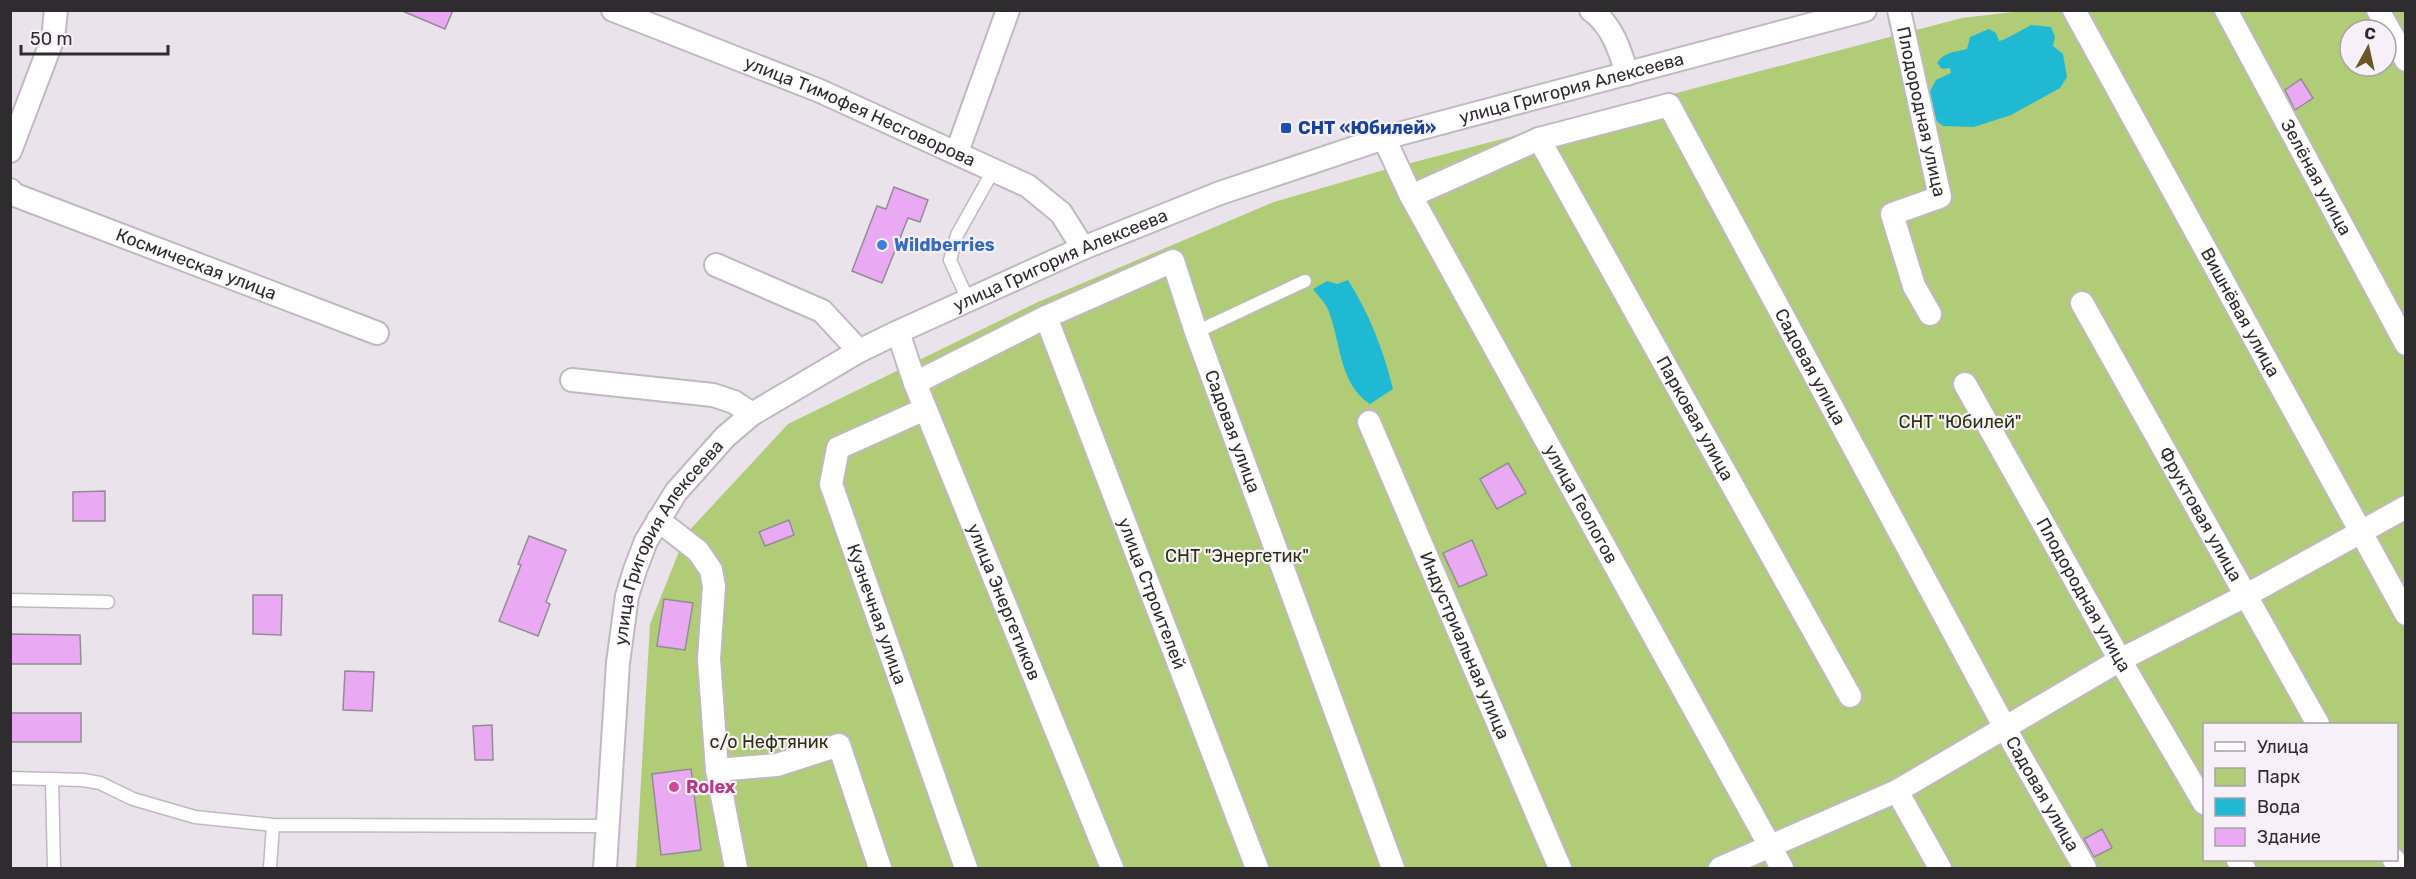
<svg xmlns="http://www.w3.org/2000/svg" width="2416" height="879" viewBox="0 0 2416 879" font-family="Rubik,sans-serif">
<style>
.green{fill:#b0cc76;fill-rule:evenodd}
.water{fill:#20b9d4}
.building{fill:#eaaaf3;stroke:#928d93;stroke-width:1.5}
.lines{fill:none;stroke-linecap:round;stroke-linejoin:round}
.lane-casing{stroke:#bfb9c0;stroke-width:15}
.street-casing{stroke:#bfb9c0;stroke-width:26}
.lane{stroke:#fff;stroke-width:12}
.street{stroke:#fff;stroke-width:22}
.transit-dot{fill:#1a4fb4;stroke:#f7f0f8;stroke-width:2}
.shop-dot{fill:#3f7fe0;stroke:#f7f0f8;stroke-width:2}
.hotel-dot{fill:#d1479c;stroke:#f7f0f8;stroke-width:2}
.labels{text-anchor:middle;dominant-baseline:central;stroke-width:4.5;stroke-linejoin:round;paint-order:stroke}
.street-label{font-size:18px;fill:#2f2c2f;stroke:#f7f0f8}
.transit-label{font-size:18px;font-weight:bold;fill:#164399;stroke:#f7f0f8;text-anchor:start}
.shop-label{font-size:18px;font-weight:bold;fill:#366cbe;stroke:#f7f0f8;text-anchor:start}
.park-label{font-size:18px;fill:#28330d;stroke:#f7f0f8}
.hotel-label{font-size:18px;font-weight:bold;fill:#b23c85;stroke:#f7f0f8;text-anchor:start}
</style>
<rect width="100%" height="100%" fill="#eae3eb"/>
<path class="green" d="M 2030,10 L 2405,11 L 2405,868 L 636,868 L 650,624 L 686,534 L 788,424 L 1038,302 L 1274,202 L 1384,170 L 1962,18 ZM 2350,30 L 2386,30 L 2386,66 L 2350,66 ZM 2204,724 L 2396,724 L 2396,860 L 2204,860 Z"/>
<path class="water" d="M 2031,25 L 2051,27 L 2055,37 L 2053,46 L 2063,54 L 2067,77 L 2060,88 L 2011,115 L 1974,127 L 1943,126 L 1934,119 L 1928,95 L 1936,80 L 1951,73 L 1950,68 L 1942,69 L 1937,63 C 1944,52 1955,52 1967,49 L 1970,37 L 1989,29 L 1996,33 L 1999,41 C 2005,40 2024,29 2031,25 Z
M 1348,280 C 1370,315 1383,349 1393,389 L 1370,404 C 1339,384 1341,343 1329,312 C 1326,303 1318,296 1313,289 L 1327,281 L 1337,284 Z"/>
<path class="building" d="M 400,10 L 453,10 L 445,29 Z
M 2301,79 L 2313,98 L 2295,110 L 2285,90 Z
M 894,187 L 928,200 L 920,222 L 908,218 L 882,283 L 852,271 L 877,206 L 886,209 Z
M 1508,463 L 1526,493 L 1497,509 L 1480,479 Z
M 105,491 L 105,521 L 73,521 L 73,492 Z
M 789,520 L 794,535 L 765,546 L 759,532 Z
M 529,536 L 566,550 L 546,602 L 550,604 L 538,636 L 499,621 L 521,565 L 518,564 Z
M 1472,540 L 1487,575 L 1459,587 L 1443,553 Z
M 253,595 L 282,595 L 281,635 L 253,634 Z
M 664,599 L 693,603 L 685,650 L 657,646 Z
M 10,634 L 80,635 L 81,664 L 10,664 Z
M 345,671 L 374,672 L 372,711 L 343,710 Z
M 10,713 L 81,713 L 81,742 L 10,742 Z
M 492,725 L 493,760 L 475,760 L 473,726 Z
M 691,769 L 701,850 L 661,855 L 652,774 Z
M 2102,829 L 2112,848 L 2094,857 L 2084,839 Z"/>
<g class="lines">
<g class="lane-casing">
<path id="lane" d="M 968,300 L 950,260 L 957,235 L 994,169
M 1196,332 L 1305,281
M 10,600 L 108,602
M 10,778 L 83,780 L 100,783 L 133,799 L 195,817 L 273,825 L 609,826
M 52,779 L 54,868
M 270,868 L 273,825"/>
</g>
<g class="street-casing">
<g id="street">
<path id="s1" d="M 613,10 L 820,91 L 1028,186 L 1061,213 L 1083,248"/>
<path d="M 1591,10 C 1612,25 1620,50 1627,74"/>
<path id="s2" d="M 1899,10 L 1940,197 L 1892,214 L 1914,286 L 1930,314"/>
<path id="s3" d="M 2074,10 L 2406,614"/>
<path id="s4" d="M 2226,10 L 2406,344"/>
<path d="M 2378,10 L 2406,60"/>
<path id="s5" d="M 1384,138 L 1411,196 L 1782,868"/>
<path id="s6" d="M 1539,139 L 1850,696"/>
<path d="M 10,151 L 53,38 L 56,10"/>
<path d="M 957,152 L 1008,10"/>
<path id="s7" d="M 10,190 L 15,195 L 377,333"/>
<path id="s8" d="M 1411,196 L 1539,139 L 1669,105 L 2016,748 L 2085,868"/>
<path d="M 716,265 L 822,311 L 859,351"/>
<path id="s9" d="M 2082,303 L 2318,724"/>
<path id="s10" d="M 1046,317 L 1257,868"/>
<path id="s11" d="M 898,332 L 915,383 L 1112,868"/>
<path d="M 572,380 L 713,395 L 734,402 L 752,414"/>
<path id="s12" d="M 915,383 L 1046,317 L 1173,261 L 1196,332 L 1393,868"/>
<path id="s13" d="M 1965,384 L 2120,660 L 2204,803"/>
<path id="s14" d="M 925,409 L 838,448 L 831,484 L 966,868"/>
<path id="s15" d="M 1369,422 L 1560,868"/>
<path d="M 658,520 L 698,551 L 711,570 L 714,586 L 709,659 L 717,770 L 736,868"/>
<path d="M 717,770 L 777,765 L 839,745 L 880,868"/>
<path d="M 1897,791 L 1940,868"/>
<path d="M 2238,860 L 2244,868"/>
<path d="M 2394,860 L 2399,868"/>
<path id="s16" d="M 605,868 L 618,663 L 627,596 L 635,570 L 646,541 L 676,492 L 725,437 L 752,414 L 859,351 L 898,332 L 1083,248 L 1220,193 L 1384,138 L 1865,10"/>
<path d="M 1720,868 L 1897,791 L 2120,660 L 2245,596 L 2406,507"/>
</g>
</g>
<use href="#lane" class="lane"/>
<use href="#street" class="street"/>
</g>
<rect class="transit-dot" x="1280" y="122" width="12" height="12" rx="3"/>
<circle class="shop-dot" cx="882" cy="245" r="6"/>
<circle class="hotel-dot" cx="674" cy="787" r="6"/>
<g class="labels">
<g class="street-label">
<text stroke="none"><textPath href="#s16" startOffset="1383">улица Григория Алексеева</textPath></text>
<text stroke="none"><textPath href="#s2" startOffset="104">Плодородная улица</textPath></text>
<text stroke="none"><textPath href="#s1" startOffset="267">улица Тимофея Несговорова</textPath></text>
<text stroke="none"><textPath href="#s4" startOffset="190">Зелёная улица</textPath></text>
<text stroke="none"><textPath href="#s16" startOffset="843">улица Григория Алексеева</textPath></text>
<text stroke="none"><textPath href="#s7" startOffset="201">Космическая улица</textPath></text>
<text stroke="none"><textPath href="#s3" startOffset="345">Вишнёвая улица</textPath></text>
<text stroke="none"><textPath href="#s8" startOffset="572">Садовая улица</textPath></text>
<text stroke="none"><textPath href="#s6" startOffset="320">Парковая улица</textPath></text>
<text stroke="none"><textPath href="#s12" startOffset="466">Садовая улица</textPath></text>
<text stroke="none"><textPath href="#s5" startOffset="416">улица Геологов</textPath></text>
<text stroke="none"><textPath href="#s9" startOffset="242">Фруктовая улица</textPath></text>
<text stroke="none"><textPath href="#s16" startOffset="339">улица Григория Алексеева</textPath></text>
<text stroke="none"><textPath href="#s10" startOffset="296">улица Строителей</textPath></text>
<text stroke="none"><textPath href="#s13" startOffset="242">Плодородная улица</textPath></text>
<text stroke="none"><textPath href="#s11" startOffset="290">улица Энергетиков</textPath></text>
<text stroke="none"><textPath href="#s14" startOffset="270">Кузнечная улица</textPath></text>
<text stroke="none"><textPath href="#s15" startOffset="243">Индустриальная улица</textPath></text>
<text stroke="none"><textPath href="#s8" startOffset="1058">Садовая улица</textPath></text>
</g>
<g class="transit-label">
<text x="1298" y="128">СНТ «Юбилей»</text>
</g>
<g class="shop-label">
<text x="894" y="245">Wildberries</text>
</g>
<g class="park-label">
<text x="1960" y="422">СНТ "Юбилей"</text>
<text x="1237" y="556">СНТ "Энергетик"</text>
<text x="769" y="742">с/о Нефтяник</text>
</g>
<g class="hotel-label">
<text x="686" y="787">Rolex</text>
</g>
</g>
<rect width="2416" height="879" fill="none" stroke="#2f2c2f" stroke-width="24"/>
<rect x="2203" y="723" width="195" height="138" fill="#f7f0f8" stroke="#a7a2a8" stroke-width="1.5"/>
<rect x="2215" y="742" width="30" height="9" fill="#ffffff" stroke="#a7a2a8" stroke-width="1.5"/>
<text x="2257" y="753" font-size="18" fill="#2f2c2f">Улица</text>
<rect x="2215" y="768" width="30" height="18" fill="#b0cc76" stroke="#a7a2a8" stroke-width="1.5"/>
<text x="2257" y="783" font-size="18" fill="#2f2c2f">Парк</text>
<rect x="2215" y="798" width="30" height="18" fill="#20b9d4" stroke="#a7a2a8" stroke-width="1.5"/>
<text x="2257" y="813" font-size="18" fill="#2f2c2f">Вода</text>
<rect x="2215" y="828" width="30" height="18" fill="#eaaaf3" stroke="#a7a2a8" stroke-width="1.5"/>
<text x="2257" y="843" font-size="18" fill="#2f2c2f">Здание</text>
<g transform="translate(2368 48) rotate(8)"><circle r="28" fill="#f7f0f8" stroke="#a7a2a8" stroke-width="1.5"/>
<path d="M0-4.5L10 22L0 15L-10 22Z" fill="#695725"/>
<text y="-9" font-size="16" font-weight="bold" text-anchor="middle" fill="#2f2c2f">С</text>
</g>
<path d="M21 45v9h147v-9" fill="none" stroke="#2f2c2f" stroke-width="3"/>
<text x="30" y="45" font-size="18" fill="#2f2c2f" stroke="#f7f0f8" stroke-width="4.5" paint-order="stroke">50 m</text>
</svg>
